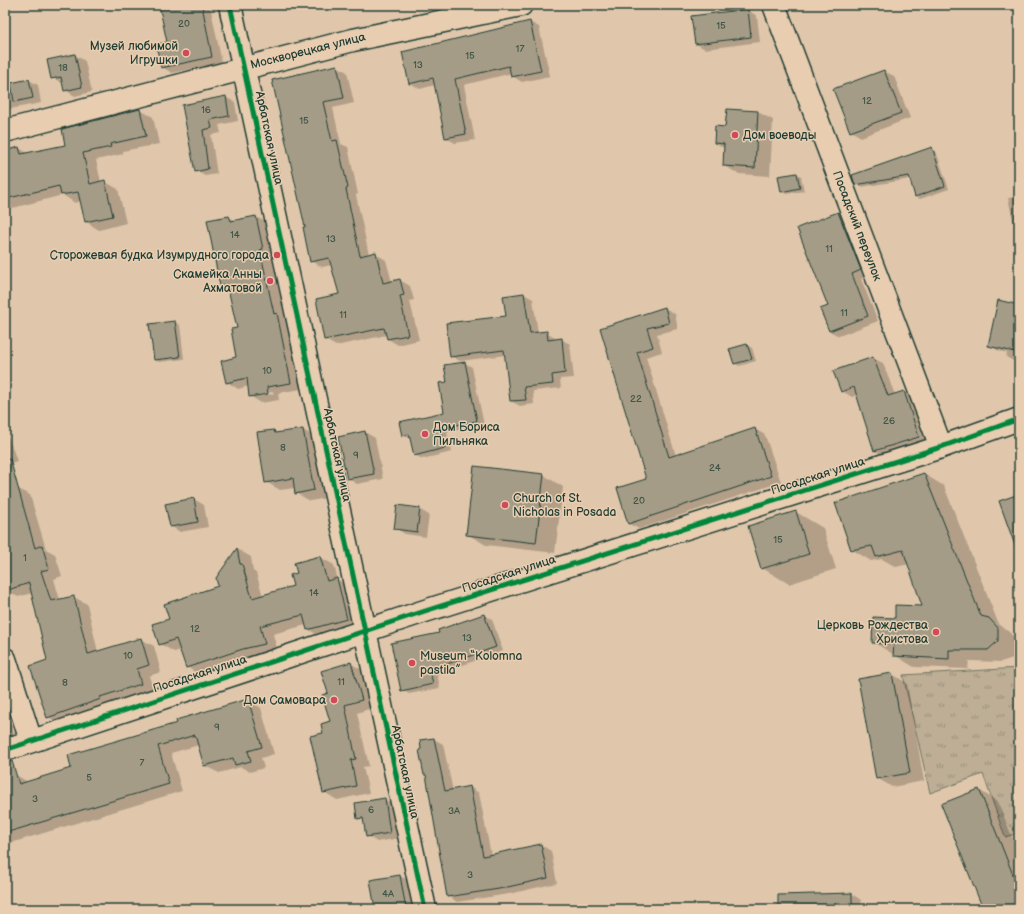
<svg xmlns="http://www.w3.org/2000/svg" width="1024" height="914" viewBox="0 0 1024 914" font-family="'Balsamiq Sans',sans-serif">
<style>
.park{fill:url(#park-tufts);stroke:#6e7664}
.shadow{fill:#0003;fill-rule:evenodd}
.building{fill:#a49c86;stroke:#1f3d34}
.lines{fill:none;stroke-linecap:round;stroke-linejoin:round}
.minor-casing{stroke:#1f3d34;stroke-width:25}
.minor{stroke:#e8cdb0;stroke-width:22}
.cycleway-casing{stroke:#e8cdb0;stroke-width:8}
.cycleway{stroke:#00873e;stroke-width:5}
.poi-dot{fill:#d1495b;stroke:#e8cdb0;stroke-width:1.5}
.labels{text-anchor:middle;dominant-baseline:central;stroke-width:3;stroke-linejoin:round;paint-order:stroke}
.number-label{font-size:10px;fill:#405548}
.poi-label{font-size:12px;fill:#1f3d34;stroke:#e8cdb0;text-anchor:end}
.street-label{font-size:12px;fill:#1f3d34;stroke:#e8cdb0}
</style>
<defs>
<pattern id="park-tufts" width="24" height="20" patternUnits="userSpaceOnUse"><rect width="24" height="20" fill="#bdae95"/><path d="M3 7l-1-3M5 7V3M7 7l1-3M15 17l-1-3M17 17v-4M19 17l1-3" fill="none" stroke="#998f7a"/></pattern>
</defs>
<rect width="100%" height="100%" fill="#e0c7ab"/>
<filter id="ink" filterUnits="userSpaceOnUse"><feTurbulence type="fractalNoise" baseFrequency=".025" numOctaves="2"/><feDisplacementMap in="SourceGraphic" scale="8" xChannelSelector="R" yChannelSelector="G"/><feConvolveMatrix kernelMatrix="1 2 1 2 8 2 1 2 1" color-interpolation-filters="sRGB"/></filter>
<g filter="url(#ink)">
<path class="park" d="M 1019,668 L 1019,833 L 1005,837 L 983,774 L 930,793 L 903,675 Z"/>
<path class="shadow" d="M 160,5 L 210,5 L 222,63 L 172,73 L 162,67 L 168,43 Z
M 748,10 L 757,16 L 760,42 L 705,49 L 696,44 Z
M 530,22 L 539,27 L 550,76 L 522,82 L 512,76 L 512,73 L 464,85 L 475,140 L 455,143 L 446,138 L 435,85 L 420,89 L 410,83 Z
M 75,55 L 85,61 L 92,92 L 75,96 L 65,90 L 63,83 L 52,78 Z
M 337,66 L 347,72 L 354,103 L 333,108 L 341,144 L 348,147 L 358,194 L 356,195 L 369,255 L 376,254 L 386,260 L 392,282 L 400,280 L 410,286 L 414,300 L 410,301 L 419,340 L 398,345 L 388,339 L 387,335 L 336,346 L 325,340 L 340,295 L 332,265 L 322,267 L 311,261 L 306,227 L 273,81 Z
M 884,71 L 894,76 L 910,118 L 861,137 L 851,131 Z
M 29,80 L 38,85 L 41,103 L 5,110 L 5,85 Z
M 225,97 L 235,102 L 238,121 L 219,125 L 221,133 L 211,135 L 217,174 L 205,176 L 196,171 L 183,105 Z
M 140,110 L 153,117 L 159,144 L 123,151 L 123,154 L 96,160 L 101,182 L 104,181 L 118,189 L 126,223 L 99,230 L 86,222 L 81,201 L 75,203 L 63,195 L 5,210 L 5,152 L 19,148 L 29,154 L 66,146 Z
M 727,110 L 758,112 L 773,120 L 770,176 L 739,174 L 724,166 L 725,149 L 715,143 L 726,128 Z
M 932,149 L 936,151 L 949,189 L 920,199 L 915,196 L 911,179 L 861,187 L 856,184 Z
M 797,174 L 801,176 L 804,191 L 786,194 L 782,192 Z
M 1019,196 L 1019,224 L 1018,224 L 1013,221 L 1008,198 Z
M 838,213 L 847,219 L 870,276 L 861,279 L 878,321 L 839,336 L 829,331 L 829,307 Z
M 229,217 L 236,221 L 256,217 L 268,223 L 274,255 L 271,256 L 285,318 L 288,321 L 302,389 L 278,393 L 279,400 L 261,403 L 250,396 L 249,386 L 238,389 L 227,382 L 237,358 L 238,329 L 229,290 L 220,285 ZM 273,392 L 273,394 L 259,396 L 259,394 Z
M 524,294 L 533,299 L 538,333 L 546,332 L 555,337 L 556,340 L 561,339 L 570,344 L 574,378 L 560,379 L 561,388 L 533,391 L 534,404 L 520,406 L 511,401 L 506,355 L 460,361 L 451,356 L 507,317 Z
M 1019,302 L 1019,364 L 1006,357 L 1007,353 L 999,351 L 989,345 L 1018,306 Z
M 665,308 L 675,314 L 678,329 L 657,334 L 662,352 L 646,357 L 676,456 L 755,429 L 765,435 L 781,482 L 639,529 L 629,524 L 648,479 L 601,328 Z
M 175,322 L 180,325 L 184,359 L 159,362 L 155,360 Z
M 747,345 L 752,348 L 756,361 L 739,366 L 735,363 Z
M 873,358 L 883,363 L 895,395 L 904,392 L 914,398 L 928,442 L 885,456 L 875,451 L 857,395 L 852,397 L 842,391 Z
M 465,363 L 472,367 L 484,425 L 447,432 L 452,452 L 422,459 L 415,455 L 411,439 L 402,435 L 445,412 L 448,383 Z
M 5,427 L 17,461 L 5,465 Z
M 303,430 L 317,438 L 327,498 L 310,501 L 296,493 L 295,488 L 280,490 L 266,482 L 274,431 L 279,434 Z
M 365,432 L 375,438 L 383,479 L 357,484 L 348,478 Z
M 924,474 L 944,486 L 999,625 L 1008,631 L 1017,640 L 1017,653 L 1013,658 L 1001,662 L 969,661 L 968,669 L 914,667 L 873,642 L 896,619 L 924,607 L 909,564 L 896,567 L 882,559 L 871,561 L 851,549 Z
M 544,475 L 563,487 L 555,553 L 486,545 L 467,534 Z
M 17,488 L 30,495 L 46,549 L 55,554 L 62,576 L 54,579 L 60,600 L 74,597 L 87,604 L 98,652 L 141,639 L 154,646 L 161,672 L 149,676 L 154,692 L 61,724 L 48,717 L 48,661 L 32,593 L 18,597 L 6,590 L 5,588 L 5,491 Z
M 194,499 L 204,505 L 208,527 L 180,532 L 170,526 Z
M 419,509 L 429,515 L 426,537 L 405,534 L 395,528 Z
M 796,512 L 823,528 L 836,569 L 789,584 L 762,568 Z
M 237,549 L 251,557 L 253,571 L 256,573 L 263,596 L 294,586 L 298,574 L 320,557 L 334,565 L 338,580 L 350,587 L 361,627 L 322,638 L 308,629 L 306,625 L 273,634 L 278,652 L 201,676 L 187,667 L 181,650 L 174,652 L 160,644 L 171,619 L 219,587 Z
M 484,615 L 492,619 L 503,651 L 437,674 L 440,688 L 409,694 L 402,690 L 441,633 Z
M 350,663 L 364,671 L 375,707 L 357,713 L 369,766 L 363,767 L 369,793 L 337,800 L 324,792 L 324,734 L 332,722 L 329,694 Z
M 892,674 L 907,683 L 924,781 L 892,787 L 877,778 Z
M 248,700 L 261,708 L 274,754 L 261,758 L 264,768 L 250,772 L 241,767 L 219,773 L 205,766 L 199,745 L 171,753 L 182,791 L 11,843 L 5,839 L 5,779 L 16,775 L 28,782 L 73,769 L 178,724 Z
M 5,707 L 16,739 L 5,743 Z
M 434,739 L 443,744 L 453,791 L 470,787 L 479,793 L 491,855 L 541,845 L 551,851 L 557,883 L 509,894 L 457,902 L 448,896 L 427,776 L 425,774 Z
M 979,790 L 998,802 L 1019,854 L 1019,909 L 984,909 Z
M 384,799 L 394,805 L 400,838 L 377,842 L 367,836 L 365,822 L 358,818 Z
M 400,876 L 410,881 L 415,909 L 376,909 Z
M 852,894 L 861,900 L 862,909 L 788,909 Z"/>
<path class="building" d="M 159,5 L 202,5 L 212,57 L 161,68 L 156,44 L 167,42 Z
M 748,9 L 751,37 L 695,44 L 691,16 Z
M 530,21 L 541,71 L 511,77 L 509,66 L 455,79 L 466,134 L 445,138 L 433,78 L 409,84 L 402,52 Z
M 75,54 L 82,87 L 64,91 L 61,77 L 51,79 L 47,60 Z
M 337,65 L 344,98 L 323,102 L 332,141 L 337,140 L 348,188 L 346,189 L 360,256 L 376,252 L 383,283 L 400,279 L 404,295 L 400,296 L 408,335 L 387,339 L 384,328 L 324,340 L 316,299 L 339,294 L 329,258 L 310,262 L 303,227 L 305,227 L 272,80 Z
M 884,70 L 901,113 L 850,132 L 833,89 Z
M 29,79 L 33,98 L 14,102 L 11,83 Z
M 226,96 L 229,116 L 210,120 L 212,128 L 203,130 L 208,169 L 195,172 L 182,105 Z
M 140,109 L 146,136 L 110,144 L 111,147 L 83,153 L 90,184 L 105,180 L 113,216 L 85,222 L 78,192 L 61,195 L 59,186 L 5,199 L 5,151 L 19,147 L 21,154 L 65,145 L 62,129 Z
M 727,109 L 758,111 L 755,168 L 723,166 L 724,144 L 714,143 L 715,126 L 725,127 Z
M 932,147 L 945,186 L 915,197 L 909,176 L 855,185 L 852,175 Z
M 797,173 L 800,188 L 781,192 L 778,176 Z
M 838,212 L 861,270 L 852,274 L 868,316 L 829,331 L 820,309 L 828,306 L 797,228 Z
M 229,216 L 231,221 L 256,216 L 263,249 L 260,250 L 274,314 L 277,313 L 291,383 L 267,387 L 268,394 L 249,397 L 247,378 L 226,383 L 221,361 L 236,357 L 231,329 L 237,328 L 227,284 L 220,286 L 207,220 Z
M 524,293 L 530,333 L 547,331 L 548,340 L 562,338 L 565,373 L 552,375 L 553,384 L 524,387 L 526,400 L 510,401 L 504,350 L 450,357 L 446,323 L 506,316 L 503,296 Z
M 998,300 L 1019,305 L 1019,353 L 988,346 Z
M 665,307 L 669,323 L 647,328 L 653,347 L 637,352 L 669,457 L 755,428 L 771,476 L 628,524 L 617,488 L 646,479 L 600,328 Z
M 175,321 L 180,357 L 154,360 L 149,324 Z
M 747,344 L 752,359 L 734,364 L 729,349 Z
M 873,357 L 888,396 L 904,391 L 919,437 L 874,451 L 854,387 L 841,392 L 833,371 Z
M 465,362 L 477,421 L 440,428 L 445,448 L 414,456 L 409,434 L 402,436 L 399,422 L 444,412 L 439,383 L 447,382 L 444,365 Z
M 303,429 L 314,490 L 295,494 L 293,478 L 265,483 L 257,432 L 274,430 L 275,433 Z
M 365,431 L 374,474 L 347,479 L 338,437 Z
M 10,459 L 35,548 L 42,545 L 49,569 L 41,571 L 51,601 L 74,596 L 88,654 L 141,638 L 149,665 L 137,669 L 141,684 L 100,697 L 101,699 L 47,718 L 30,666 L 47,660 L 29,583 L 5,591 L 5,460 Z
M 474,466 L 544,474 L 536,543 L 466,535 Z
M 924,473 L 981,616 L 989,618 L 998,628 L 998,641 L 988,650 L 949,650 L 949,659 L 893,656 L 894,644 L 872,643 L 873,617 L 895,618 L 895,605 L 922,606 L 903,550 L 876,557 L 872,546 L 851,550 L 835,503 Z
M 1019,494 L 1019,550 L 1017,551 L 999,501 Z
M 194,498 L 198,522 L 170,527 L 165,504 Z
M 397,505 L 420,508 L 417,532 L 394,529 Z
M 796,511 L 809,554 L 761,569 L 748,526 Z
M 237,548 L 240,564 L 242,564 L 252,598 L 293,586 L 290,575 L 297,573 L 294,563 L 320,556 L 327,581 L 337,578 L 347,619 L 307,630 L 303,615 L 260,626 L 265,644 L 243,649 L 186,668 L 176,639 L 159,645 L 152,624 L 169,619 L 164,604 L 218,586 L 216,578 Z
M 484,614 L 496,647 L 430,670 L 433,684 L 401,691 L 391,643 L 439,633 L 438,630 Z
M 351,662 L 362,700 L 345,705 L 356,759 L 351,760 L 356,786 L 323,793 L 310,736 L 323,733 L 321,724 L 330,721 L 322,695 L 328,693 L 321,671 Z
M 892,673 L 910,773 L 876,779 L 858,679 Z
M 248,699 L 262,747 L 248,751 L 251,761 L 235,765 L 233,758 L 204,766 L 195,735 L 158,746 L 169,784 L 5,833 L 5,762 L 12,761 L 19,784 L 71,768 L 68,755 L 177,723 L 176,720 Z
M 434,738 L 445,791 L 470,786 L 483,856 L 541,844 L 548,878 L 499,889 L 447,897 L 426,775 L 424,775 L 419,750 L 421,749 L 420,740 Z
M 979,789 L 1019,890 L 1019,909 L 983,909 L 941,804 Z
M 385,798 L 390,833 L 366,837 L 363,818 L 357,819 L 355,803 Z
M 400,875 L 406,909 L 375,909 L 370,880 Z
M 852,893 L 852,909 L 778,909 L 778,895 Z"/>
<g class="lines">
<g class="minor-casing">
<path id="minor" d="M 230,5 L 425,909
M 774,5 L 941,447
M 5,131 L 353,40 L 521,5
M 5,659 L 31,741
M 5,750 L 425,611 L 941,447 L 1019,419"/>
</g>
<use href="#minor" class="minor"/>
<g class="cycleway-casing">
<path id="cycleway" d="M 230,5 L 425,909
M 5,750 L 425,611 L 941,447 L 1019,419"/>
</g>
<use href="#cycleway" class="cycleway"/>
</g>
</g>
<g class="poi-dot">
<circle cx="186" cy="53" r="4"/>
<circle cx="735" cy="135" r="4"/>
<circle cx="277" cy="255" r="4"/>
<circle cx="270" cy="281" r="4"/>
<circle cx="425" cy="434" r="4"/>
<circle cx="505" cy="505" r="4"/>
<circle cx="936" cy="632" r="4"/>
<circle cx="412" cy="663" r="4"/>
<circle cx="334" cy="700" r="4"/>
</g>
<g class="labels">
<g class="number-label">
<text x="184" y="24">20</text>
<text x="721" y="26">15</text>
<text x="520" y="49">17</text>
<text x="470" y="56">15</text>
<text x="418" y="65">13</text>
<text x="63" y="68">18</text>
<text x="867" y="101">12</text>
<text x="206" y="110">16</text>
<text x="304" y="121">15</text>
<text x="235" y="235">14</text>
<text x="331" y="239">13</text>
<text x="829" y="249">11</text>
<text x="844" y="313">11</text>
<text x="343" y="315">11</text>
<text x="267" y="371">10</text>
<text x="636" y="399">22</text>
<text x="889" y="421">26</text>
<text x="283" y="448">8</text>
<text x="356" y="455">9</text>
<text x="715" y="468">24</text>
<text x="639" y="501">20</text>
<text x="778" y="540">15</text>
<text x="25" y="558">1</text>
<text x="314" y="593">14</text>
<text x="195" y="629">12</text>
<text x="467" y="638">13</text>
<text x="128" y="656">10</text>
<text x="341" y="682">11</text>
<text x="65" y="683">8</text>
<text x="217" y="727">9</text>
<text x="142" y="763">7</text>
<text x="89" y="778">5</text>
<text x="35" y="799">3</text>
<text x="371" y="810">6</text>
<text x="454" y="811">3А</text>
<text x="470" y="875">3</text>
<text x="388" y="894">4А</text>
</g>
<g class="poi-label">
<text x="178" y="46">Музей любимой<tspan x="178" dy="14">Игрушки</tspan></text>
<text x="743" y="135" text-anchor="start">Дом воеводы</text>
<text x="269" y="255">Сторожевая будка Изумрудного города</text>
<text x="262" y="274">Скамейка Анны<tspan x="262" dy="14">Ахматовой</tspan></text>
<text x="433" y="427" text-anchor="start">Дом Бориса<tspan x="433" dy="14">Пильняка</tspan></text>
<text x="513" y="498" text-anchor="start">Church of St.<tspan x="513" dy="14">Nicholas in Posada</tspan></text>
<text x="928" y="625">Церковь Рождества<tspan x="928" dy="14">Христова</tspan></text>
<text x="420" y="656" text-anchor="start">Museum “Kolomna<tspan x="420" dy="14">pastila”</tspan></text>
<text x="326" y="700">Дом Самовара</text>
</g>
<g class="street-label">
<text transform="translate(308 51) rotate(-14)">Москворецкая улица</text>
<text transform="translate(269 138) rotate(78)">Арбатская улица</text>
<text transform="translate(857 226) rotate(69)">Посадский переулок</text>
<text transform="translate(337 455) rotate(78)">Арбатская улица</text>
<text transform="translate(818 476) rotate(-18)">Посадская улица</text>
<text transform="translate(509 574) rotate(-18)">Посадская улица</text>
<text transform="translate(200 674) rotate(-18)">Посадская улица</text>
<text transform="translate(405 772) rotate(78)">Арбатская улица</text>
</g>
</g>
<rect width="1024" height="914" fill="none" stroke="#e8cdb0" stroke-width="20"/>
<rect x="10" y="10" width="1004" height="894" fill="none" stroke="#1f3d34" stroke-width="1.5" filter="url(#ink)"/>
</svg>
